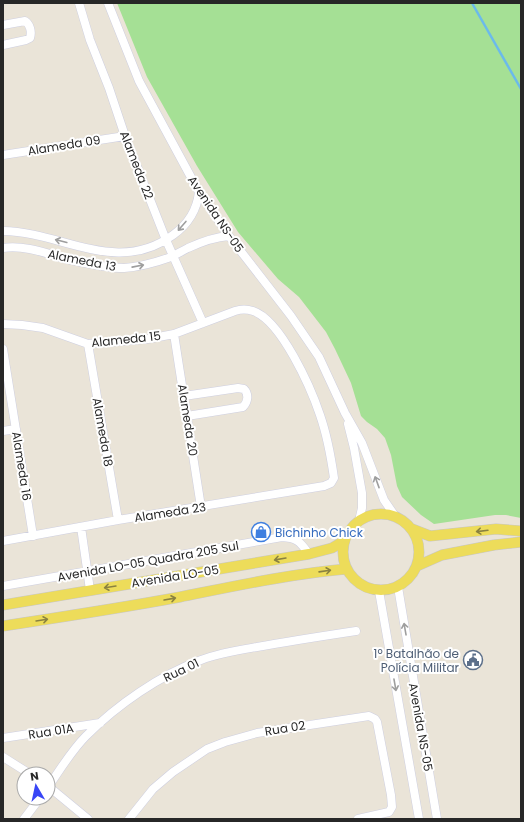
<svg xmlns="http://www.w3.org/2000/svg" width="524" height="822" viewBox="0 0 524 822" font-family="Poppins,sans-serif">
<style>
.green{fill:#a5e095}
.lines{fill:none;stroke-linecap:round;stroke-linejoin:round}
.stream{stroke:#6bbaeb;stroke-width:2.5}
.minor-casing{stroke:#cecfe0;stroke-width:9}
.major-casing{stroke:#c7c7c7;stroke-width:11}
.minor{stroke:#fff;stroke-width:8}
.major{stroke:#eddc5a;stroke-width:10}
.oneway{stroke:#9e9e9e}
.oneway2{stroke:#8a8240}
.labels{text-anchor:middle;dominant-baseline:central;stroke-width:4;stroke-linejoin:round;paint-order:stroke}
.street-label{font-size:12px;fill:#272727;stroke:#fff}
.shop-label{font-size:12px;fill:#366cbe;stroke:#fff;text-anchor:start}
.service-label{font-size:12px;fill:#4e5e75;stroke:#fff;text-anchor:end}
</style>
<rect width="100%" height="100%" fill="#eae4d8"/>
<path class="green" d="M 117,3 L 521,3 L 521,518 L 506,515 L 495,515 L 434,524 L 421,515 L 402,497 L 397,486 L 391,455 L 385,438 L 377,429 L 367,422 L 361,416 L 351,383 L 335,349 L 326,332 L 299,297 L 278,279 L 238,232 L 197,166 L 147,77 Z"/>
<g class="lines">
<path class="stream" d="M 472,3 L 521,89"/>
<g class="minor-casing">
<path id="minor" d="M 79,3 L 90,40 L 109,88 L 125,136 L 166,240 L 203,323
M 108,3 L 139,81 L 199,192 L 229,236 L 291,316 L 319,357 L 345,413 L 362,443 L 384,500 L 395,516
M 3,25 L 25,21 C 30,24 32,32 30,38 L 26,40 L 3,45
M 3,155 L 125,136
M 3,231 C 63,232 117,276 173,235 C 187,225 197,210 199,192
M 3,248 C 25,245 45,253 66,259 C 85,263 105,268 124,268 C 139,267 157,262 171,257 C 177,254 182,251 188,248 C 201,242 215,237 229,236
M 3,324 L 22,325 L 43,328 L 88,344 L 148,339 L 174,334 L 235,311 C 241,309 247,309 253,311 C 281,320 311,388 320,415 C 327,435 331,457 334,478 L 331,483 L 324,486 L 118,520 L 3,541
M 174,334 L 201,507
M 88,344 L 118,520
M 3,349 L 33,536
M 184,396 L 238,388 L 244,389 C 249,394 248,402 243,407 L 187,416
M 348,424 L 354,448 L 362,493 L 362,508 L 359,521
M 3,431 L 16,429
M 81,527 L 90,590
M 3,586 L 282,537 C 298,538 300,542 309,554
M 398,587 L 437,819
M 379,591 L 419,819
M 3,738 L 100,723
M 3,757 L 30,774
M 48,786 L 88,819
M 48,787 C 60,770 71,751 86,736 C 117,705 160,675 201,660 C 219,653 239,650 257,647 C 290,641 323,636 356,631
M 24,819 L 40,798
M 129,819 L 153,789 L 173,772 L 207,749 L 225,742 L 257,733 L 369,716 L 375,719 L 377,722 L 391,795 L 392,807 L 389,812 L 358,819"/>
</g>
<g class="major-casing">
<path id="major" d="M343 552a38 38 0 1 1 76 0a38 38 0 1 1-76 0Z
M 412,529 L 430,536 L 496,529 L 521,531
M 417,566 L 442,555 L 494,545 L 521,542
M 3,605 L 309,554 L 332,548 L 344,541
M 3,626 C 62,617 121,608 180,597 C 235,586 290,574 346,569"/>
</g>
<use href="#minor" class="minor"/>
<use href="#major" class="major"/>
</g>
<defs><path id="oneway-shaft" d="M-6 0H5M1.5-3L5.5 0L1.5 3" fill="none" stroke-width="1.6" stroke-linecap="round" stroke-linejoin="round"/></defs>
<g class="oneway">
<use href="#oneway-shaft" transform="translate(182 226) rotate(131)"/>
<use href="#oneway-shaft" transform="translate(61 241) rotate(-166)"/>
<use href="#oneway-shaft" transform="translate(138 266) rotate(-11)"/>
<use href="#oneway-shaft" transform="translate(377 482) rotate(-110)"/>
<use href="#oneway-shaft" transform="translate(405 629) rotate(-100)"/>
<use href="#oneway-shaft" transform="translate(395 685) rotate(80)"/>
</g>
<g class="oneway2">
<use href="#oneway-shaft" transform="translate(482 531) rotate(173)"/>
<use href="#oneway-shaft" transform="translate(280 559) rotate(170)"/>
<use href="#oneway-shaft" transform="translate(325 571) rotate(-8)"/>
<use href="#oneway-shaft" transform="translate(110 587) rotate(171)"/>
<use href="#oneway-shaft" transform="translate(170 599) rotate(-10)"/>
<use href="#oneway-shaft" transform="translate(42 620) rotate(-9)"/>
</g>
<defs>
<g id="shop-ring" transform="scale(1)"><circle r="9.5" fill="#fff" stroke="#3f7fe0" stroke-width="1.5"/><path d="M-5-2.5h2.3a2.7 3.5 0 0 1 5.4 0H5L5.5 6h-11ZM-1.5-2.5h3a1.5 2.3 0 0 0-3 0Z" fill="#3f7fe0"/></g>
<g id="civic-ring" transform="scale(1)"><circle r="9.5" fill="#fff" stroke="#5c6f8a" stroke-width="1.5"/><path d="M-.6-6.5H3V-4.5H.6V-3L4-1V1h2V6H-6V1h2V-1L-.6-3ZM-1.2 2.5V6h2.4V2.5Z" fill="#5c6f8a"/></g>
</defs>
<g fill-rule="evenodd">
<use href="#shop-ring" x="261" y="532"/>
<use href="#civic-ring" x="473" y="660"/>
</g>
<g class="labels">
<g class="street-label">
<text transform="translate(64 145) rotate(-9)">Alameda 09</text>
<text transform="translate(137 165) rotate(69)">Alameda 22</text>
<text transform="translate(216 214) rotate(56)">Avenida NS-05</text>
<text transform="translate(82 260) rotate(11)">Alameda 13</text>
<text transform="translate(126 339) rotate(-6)">Alameda 15</text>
<text transform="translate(188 420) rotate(81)">Alameda 20</text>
<text transform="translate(103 432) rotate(80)">Alameda 18</text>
<text transform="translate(22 466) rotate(81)">Alameda 16</text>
<text transform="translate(170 512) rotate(-9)">Alameda 23</text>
<text transform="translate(148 561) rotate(-10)">Avenida LO-05 Quadra 205 Sul</text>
<text transform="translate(175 576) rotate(-9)">Avenida LO-05</text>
<text transform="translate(181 670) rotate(-26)">Rua 01</text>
<text transform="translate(421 727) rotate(80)">Avenida NS-05</text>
<text transform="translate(285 728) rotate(-9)">Rua 02</text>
<text transform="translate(51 731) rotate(-9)">Rua 01A</text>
</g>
<g class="shop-label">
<text x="275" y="532">Bichinho Chick</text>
</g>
<g class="service-label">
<text x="459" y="653">1º Batalhão de<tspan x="459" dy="14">Polícia Militar</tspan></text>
</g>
</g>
<rect width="524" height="822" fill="none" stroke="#272727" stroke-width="8"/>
<g transform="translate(36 786) rotate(351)"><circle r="19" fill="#ffffff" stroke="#a9a9a9"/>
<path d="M0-3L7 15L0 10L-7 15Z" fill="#3946f6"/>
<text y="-6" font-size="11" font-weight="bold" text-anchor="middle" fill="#272727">N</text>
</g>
</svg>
